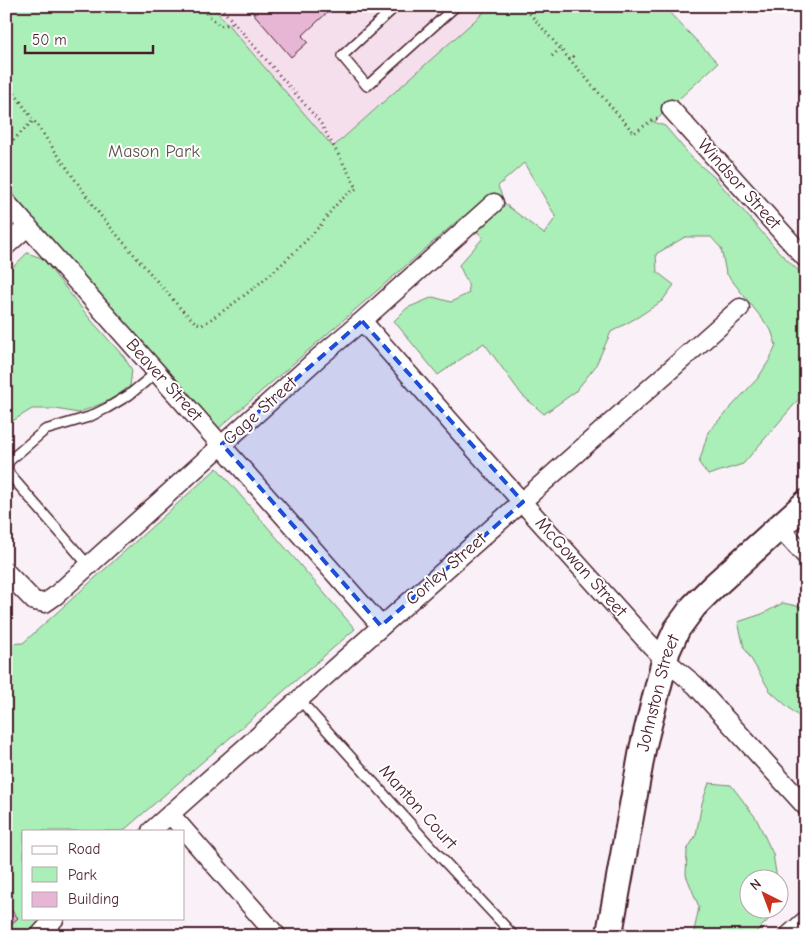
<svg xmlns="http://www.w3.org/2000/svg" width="812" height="942" viewBox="0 0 812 942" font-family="'Comic Neue',sans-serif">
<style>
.built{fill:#f5dfed}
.green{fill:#aaeeb8;stroke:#7a8672;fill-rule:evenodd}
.building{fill:#e8b6d5;stroke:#4a1f2b}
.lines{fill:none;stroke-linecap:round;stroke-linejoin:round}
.lane-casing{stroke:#4a1f2b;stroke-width:12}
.street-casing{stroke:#4a1f2b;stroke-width:21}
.secondary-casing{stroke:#4a1f2b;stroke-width:29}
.path{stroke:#4a1f2b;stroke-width:3;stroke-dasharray:1 4;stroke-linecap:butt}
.lane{stroke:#fff;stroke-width:9}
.street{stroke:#fff;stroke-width:18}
.secondary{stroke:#fff;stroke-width:25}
.marked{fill:#1d4ed8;fill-opacity:0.2;stroke:#1d4ed8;stroke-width:4;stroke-dasharray:10 6;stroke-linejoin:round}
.labels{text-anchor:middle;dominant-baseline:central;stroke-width:4;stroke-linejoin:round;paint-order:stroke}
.park-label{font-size:18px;fill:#62534e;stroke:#fff}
.street-label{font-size:18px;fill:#4a1f2b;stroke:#fff}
</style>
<rect width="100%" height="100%" fill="#faf0f7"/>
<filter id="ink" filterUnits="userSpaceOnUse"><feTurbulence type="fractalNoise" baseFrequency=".02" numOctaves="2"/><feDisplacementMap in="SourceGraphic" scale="10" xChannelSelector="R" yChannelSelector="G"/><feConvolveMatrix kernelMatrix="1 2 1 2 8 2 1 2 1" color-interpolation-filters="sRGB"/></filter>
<g filter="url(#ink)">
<path class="built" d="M 212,6 L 491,6 L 333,147 Z"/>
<path class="green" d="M 6,6 L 212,6 L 333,147 L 491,6 L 663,6 L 718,63 L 654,122 L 665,126 L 692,158 L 715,178 L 779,252 L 806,278 L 806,391 L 743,464 L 708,475 L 699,463 L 708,432 L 758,378 L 770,359 L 776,345 L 771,330 L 726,273 L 721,248 L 711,237 L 685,237 L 656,254 L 657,272 L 674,285 L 662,301 L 638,317 L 611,332 L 595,367 L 575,392 L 544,414 L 522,395 L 484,343 L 438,375 L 394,321 L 407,308 L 433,297 L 451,302 L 469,293 L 468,284 L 459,265 L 483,238 L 463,216 L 219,428 L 208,423 L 6,192 ZM 524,163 L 556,217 L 544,234 L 505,204 L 498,186 Z
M 27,253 L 42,258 L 91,320 L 124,357 L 132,370 L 130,386 L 111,400 L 78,413 L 56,409 L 32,409 L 6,425 L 6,274 Z
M 217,468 L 355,629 L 123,831 L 24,831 L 24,918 L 47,918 L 39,936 L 6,936 L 6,644 L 23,643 Z
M 783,603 L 806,608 L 806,723 L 770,691 L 744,647 L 738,622 L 762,614 Z
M 709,783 L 731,785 L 756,818 L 773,854 L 777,879 L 750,880 L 750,910 L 771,910 L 768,920 L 752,936 L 693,936 L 699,907 L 686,875 L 687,850 L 696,835 L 702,803 Z"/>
<path class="building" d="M 247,6 L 330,6 L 332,8 L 302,36 L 308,42 L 291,57 Z
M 6,904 L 18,918 L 6,928 Z"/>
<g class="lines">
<g class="lane-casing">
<path id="lane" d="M 396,6 L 342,56 L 367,86 L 456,6
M 89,566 L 10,475 L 7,468 L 9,461 L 45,430 L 89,417 L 107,408 L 129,395 L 157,372
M 299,699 L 433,849 L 514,936"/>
</g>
<g class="street-casing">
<path id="street" d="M 671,109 L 806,259
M 6,202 L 381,626
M 6,246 L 28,226
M 362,321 L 479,454 L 643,637 L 664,659 L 695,685 L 806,807
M 779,527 L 806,556
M 6,572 L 34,601 L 45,603 L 55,596 L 318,358 L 362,321 L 494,203
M 170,814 L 277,936
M 151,831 L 740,308
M 39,936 L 55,918
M 788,936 L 806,920"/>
</g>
<g class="secondary-casing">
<g id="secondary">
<path id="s1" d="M 609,936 L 643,747 L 667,651 L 677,629 L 694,606 L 713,587 L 806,503"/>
</g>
</g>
<path class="path" d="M 199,6 L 220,26 L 234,23
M 523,6 L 634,133 L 651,121 L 658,119
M 552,56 L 560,49
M 569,60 L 576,54
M 6,81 L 100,215 L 181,309 L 195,322 L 202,325 C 244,298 283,266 317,229 C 324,222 329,212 336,205 C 342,198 350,193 357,188 L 320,122 L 223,10
M 6,147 L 34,120"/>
<use href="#lane" class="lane"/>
<use href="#street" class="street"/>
<use href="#secondary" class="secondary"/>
</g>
</g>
<path class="marked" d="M 362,321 L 523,502 L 381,626 L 222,444 Z"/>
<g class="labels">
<g class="park-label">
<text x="154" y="151">Mason Park</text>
</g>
<g class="street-label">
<text transform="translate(739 184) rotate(48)">Windsor Street</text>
<text transform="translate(164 380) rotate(48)">Beaver Street</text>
<text transform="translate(260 411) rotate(-42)">Gage Street</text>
<text transform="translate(581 567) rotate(48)">McGowan Street</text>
<text transform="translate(446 569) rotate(-41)">Corley Street</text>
<text stroke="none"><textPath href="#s1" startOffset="248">Johnston Street</textPath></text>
<text transform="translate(418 807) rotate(48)">Manton Court</text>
</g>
</g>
<rect width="812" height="942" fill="none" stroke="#fff" stroke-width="25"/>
<rect x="12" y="12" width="787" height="917" fill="none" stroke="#4a1f2b" stroke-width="2" filter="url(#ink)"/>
<rect x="22" y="830" width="162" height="90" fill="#ffffff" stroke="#b7a5aa"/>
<rect x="32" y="846" width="25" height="8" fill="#ffffff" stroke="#b7a5aa"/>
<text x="68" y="854" font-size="15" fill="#4a1f2b">Road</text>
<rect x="32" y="867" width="25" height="15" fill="#aaeeb8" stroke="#b7a5aa"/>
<text x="68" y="880" font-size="15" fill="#4a1f2b">Park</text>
<rect x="32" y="892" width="25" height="15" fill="#e8b6d5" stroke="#b7a5aa"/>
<text x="68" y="904" font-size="15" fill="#4a1f2b">Building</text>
<g transform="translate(764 894) rotate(318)"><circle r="24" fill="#ffffff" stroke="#b7a5aa"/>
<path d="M0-4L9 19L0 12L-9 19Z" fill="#c8321e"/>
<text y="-8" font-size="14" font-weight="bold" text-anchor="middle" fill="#4a1f2b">N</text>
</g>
<path d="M25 45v8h128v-8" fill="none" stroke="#4a1f2b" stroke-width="2.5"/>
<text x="32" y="45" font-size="15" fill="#4a1f2b" stroke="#ffffff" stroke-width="4" paint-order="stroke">50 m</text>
</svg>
